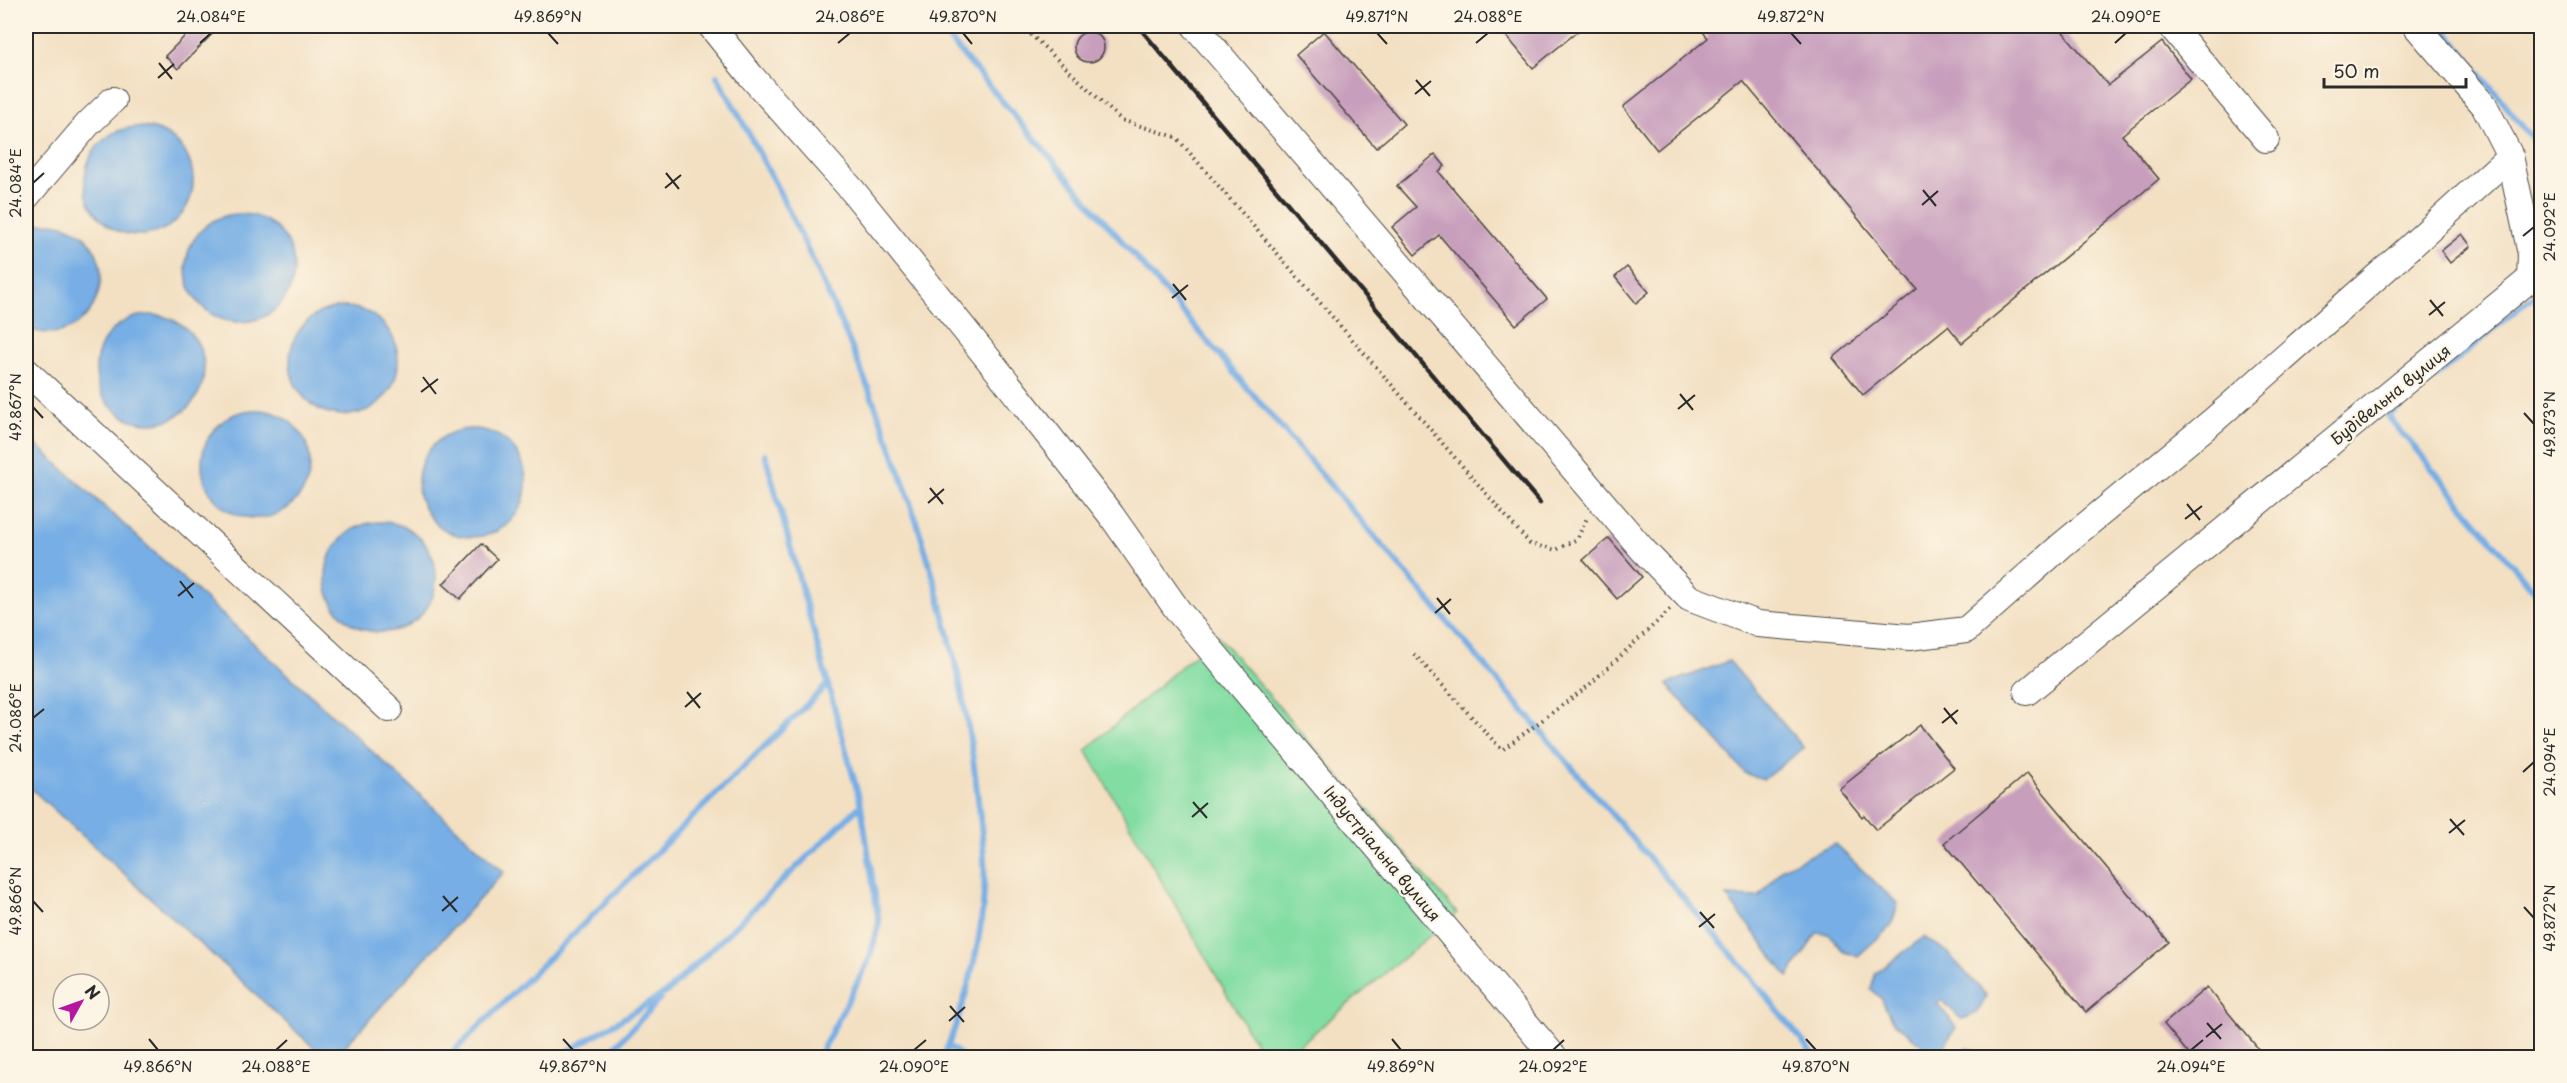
<svg xmlns="http://www.w3.org/2000/svg" width="2567" height="1083" viewBox="0 0 2567 1083" font-family="'Playpen Sans',sans-serif">
<style>
.green{fill:#82dda3;stroke:#568467;stroke-width:1.5}
.water{fill:#76aee5;stroke:#506c88;stroke-width:1.5}
.lines{fill:none;stroke-linecap:round;stroke-linejoin:round}
.stream{stroke:#76aee5;stroke-width:6}
.building{fill:#c79ebc}
.minor-casing{stroke:#494642;stroke-width:28}
.path{stroke:#494642;stroke-width:4;stroke-dasharray:1.5 4.5;stroke-linecap:butt}
.minor{stroke:#fff;stroke-width:26}
.rail{stroke:#2b2b2b;stroke-width:4.5}
.ticks{fill:none;stroke:#2b2b2b;stroke-width:2}
.labels{text-anchor:middle;dominant-baseline:central;stroke-width:4.5;stroke-linejoin:round;paint-order:stroke}
.street-label{font-size:16px;fill:#2b2b2b;stroke:#fcf5e5}
.neatline{fill:none;stroke:#2b2b2b;stroke-width:2}
.ticks-label{font-size:15px;text-anchor:middle;fill:#2b2b2b}
</style>
<rect width="100%" height="100%" fill="#fcf5e5"/>
<filter id="ink" filterUnits="userSpaceOnUse"><feTurbulence type="fractalNoise" baseFrequency=".0167" numOctaves="2"/><feDisplacementMap in="SourceGraphic" scale="12" xChannelSelector="R" yChannelSelector="G"/><feConvolveMatrix kernelMatrix="1 2 1 2 8 2 1 2 1" color-interpolation-filters="sRGB"/></filter>
<filter id="wash" filterUnits="userSpaceOnUse"><feTurbulence type="fractalNoise" baseFrequency=".008" numOctaves="4" result="noise"/><feDisplacementMap in="SourceGraphic" scale="24" xChannelSelector="R" yChannelSelector="G"/><feGaussianBlur stdDeviation="1.35" result="paint"/><feColorMatrix in="noise" values="0 0 0 0 0 0 0 0 0 0 0 0 0 0 0 0 0 1.4 0 .05"/><feComposite in="paint" operator="in"/></filter>
<g filter="url(#wash)">
<rect width="100%" height="100%" fill="#f3e0c3"/>
<path class="green" d="M 1217,635 L 1457,913 L 1285,1057 L 1263,1057 L 1086,750 Z"/>
<path class="water" d="M85 181a54 54 0 1 1 108 0a54 54 0 1 1-108 0Z
M186 268a54 54 0 1 1 108 0a54 54 0 1 1-108 0Z
M 35,224 C 43,224 52,222 59,224 C 134,242 99,358 26,328 L 26,228 Z
M290 361a54 54 0 1 1 108 0a54 54 0 1 1-108 0Z
M96 369a54 54 0 1 1 108 0a54 54 0 1 1-108 0Z
M202 464a54 54 0 1 1 108 0a54 54 0 1 1-108 0Z
M418 483a54 54 0 1 1 108 0a54 54 0 1 1-108 0Z
M 26,435 L 504,872 L 335,1057 L 324,1057 L 26,784 Z
M326 577a55 55 0 1 1 110 0a55 55 0 1 1-110 0Z
M 1729,661 L 1804,748 L 1764,779 L 1746,774 L 1667,684 Z
M 1835,844 L 1898,904 L 1891,926 L 1858,956 L 1844,952 L 1829,934 L 1817,933 L 1788,977 L 1726,896 L 1759,897 L 1782,868 Z
M 1924,937 L 1946,951 L 1986,995 C 1981,1010 1976,1016 1961,1019 L 1942,1000 L 1937,1003 L 1956,1027 L 1942,1050 L 1929,1051 L 1892,1021 L 1881,998 L 1871,989 L 1875,974 Z
M 1968,1047 L 1988,1057 L 1954,1057 Z"/>
<g class="lines">
<path class="stream" d="M 938,26 L 1745,970 L 1816,1058
M 2442,26 L 2542,151
M 717,76 C 823,263 911,463 958,674 C 968,719 974,762 979,808 C 982,836 986,863 984,891 C 981,948 965,1005 943,1058
M 2542,289 L 2388,416 L 2542,600
M 948,1046 L 965,1058
M 447,1058 L 828,684
M 557,1058 L 667,992 L 861,805 L 765,454
M 604,1058 L 660,999
M 818,1058 L 869,960 L 879,923 L 861,805"/>
</g>
<g id="blocks">
<path class="building" d="M 195,26 L 220,26 L 178,69 L 165,56 Z
M 1498,26 L 1584,26 L 1533,68 Z
M 1698,26 L 2058,26 L 2108,85 L 2162,42 L 2191,79 L 2122,135 L 2159,179 L 1962,343 L 1948,326 L 1863,395 L 1833,358 L 1917,289 L 1743,81 L 1657,150 L 1623,107 L 1708,38 Z
M 1324,31 L 1404,124 L 1376,148 L 1296,55 Z
M1074 47a15 15 0 1 1 30 0a15 15 0 1 1-30 0Z
M 1435,154 L 1445,166 L 1439,172 L 1547,299 L 1516,325 L 1439,235 L 1415,255 L 1392,227 L 1416,207 L 1397,186 Z
M 2462,234 L 2471,246 L 2450,263 L 2441,251 Z
M 1627,267 L 1649,292 L 1636,303 L 1615,277 Z
M 1609,538 L 1642,577 L 1617,599 L 1583,560 Z
M 481,544 L 497,559 L 460,599 L 443,584 Z
M 1920,725 L 1954,768 L 1876,830 L 1864,815 L 1862,817 L 1839,789 Z
M 2027,773 L 2169,942 L 2086,1012 L 1944,843 Z
M 2207,987 L 2266,1058 L 2192,1058 L 2164,1024 Z"/>
</g>
</g>
<g filter="url(#ink)">
<use href="#blocks" fill-opacity="0" stroke="#494642" stroke-width="1.5"/>
<g class="lines">
<g class="minor-casing">
<path id="minor" d="M 711,26 L 751,76 L 853,191 L 998,371 L 1111,515 L 1179,612 L 1555,1058
M 1195,26 L 1643,550 L 1689,598 L 1758,624 L 1909,637 L 1966,630 L 2062,545 L 2214,420 L 2398,258 L 2510,156
M 2171,26 L 2266,139
M 26,197 L 88,124 L 113,100
M 26,371 L 389,709
M 2027,692 L 2530,279 L 2531,254 L 2510,156 L 2484,105 L 2416,26"/>
</g>
<path class="path" d="M 1022,26 L 1121,120 L 1176,137 L 1530,544 L 1556,550 L 1577,539 L 1588,516
M 1414,654 L 1502,750 L 1588,686 L 1671,609"/>
<use href="#minor" class="minor"/>
<path class="rail" d="M 1138,26 L 1540,503"/>
</g>
</g>
<path class="ticks" d="M 548,33 L 558,44M 963,33 L 972,44M 1377,33 L 1387,44M 1791,33 L 1801,44M 200,43 L 211,33M 838,43 L 850,33M 1476,43 L 1488,33M 2115,43 L 2126,33M 159,63 L 172,79M 158,78 L 174,64M 1416,80 L 1430,96M 1415,94 L 1431,81M 666,173 L 679,189M 33,183 L 44,173M 665,188 L 681,175M 1923,190 L 1936,206M 1922,205 L 1938,191M 2523,236 L 2534,227M 1173,284 L 1186,300M 1172,298 L 1188,285M 2430,300 L 2443,316M 2429,315 L 2445,302M 423,377 L 436,394M 421,392 L 438,379M 1680,394 L 1693,410M 33,407 L 43,418M 1678,409 L 1695,395M 2524,413 L 2534,424M 930,488 L 943,504M 928,503 L 944,489M 2187,504 L 2200,520M 2185,519 L 2202,506M 180,581 L 193,598M 178,596 L 194,583M 1437,598 L 1450,614M 1435,613 L 1451,599M 687,692 L 700,708M 685,707 L 701,693M 1944,708 L 1957,724M 33,718 L 44,709M 1942,723 L 1958,710M 2523,772 L 2534,762M 1193,802 L 1207,818M 1192,817 L 1208,803M 2450,819 L 2464,835M 2449,833 L 2465,820M 443,896 L 457,912M 33,901 L 43,912M 2524,907 L 2534,918M 442,911 L 458,897M 1700,912 L 1714,928M 1699,927 L 1715,914M 950,1006 L 964,1022M 949,1021 L 965,1007M 2207,1023 L 2221,1039M 2206,1037 L 2222,1024M 149,1039 L 158,1050M 563,1039 L 573,1050M 1392,1039 L 1401,1050M 1806,1039 L 1816,1050M 276,1050 L 287,1040M 914,1050 L 926,1040M 1553,1050 L 1564,1040M 2191,1050 L 2203,1040"/>
<g class="labels">
<g class="street-label">
<text transform="translate(2390 394) rotate(-39)">Будівельна вулиця</text>
<text transform="translate(1383 853) rotate(50)">Індустріальна вулиця</text>
</g>
</g>
<rect width="2567" height="1083" fill="none" stroke="#fcf5e5" stroke-width="66"/>
<g transform="translate(81 1002) rotate(50)"><circle r="28" fill="#fcf5e5" stroke="#a8a49b" stroke-width="1.5"/>
<path d="M0-4.5L10 22L0 15L-10 22Z" fill="#b5179e"/>
<text y="-9" font-size="16" font-weight="bold" text-anchor="middle" fill="#2b2b2b">N</text>
</g>
<path d="M2324 78v9h142v-9" fill="none" stroke="#2b2b2b" stroke-width="3"/>
<text x="2333" y="78" font-size="18" fill="#2b2b2b" stroke="#fcf5e5" stroke-width="4.5" paint-order="stroke">50 m</text>
<rect x="33" y="33" width="2501" height="1017" class="neatline"/>
<g class="ticks-label">
<text x="211" y="22">24.084°E</text>
<text x="548" y="22">49.869°N</text>
<text x="850" y="22">24.086°E</text>
<text x="963" y="22">49.870°N</text>
<text x="1377" y="22">49.871°N</text>
<text x="1488" y="22">24.088°E</text>
<text x="1791" y="22">49.872°N</text>
<text x="2126" y="22">24.090°E</text>
<text transform="translate(16 183) rotate(-90)" y="5">24.084°E</text>
<text transform="translate(2550 227) rotate(-90)" y="5">24.092°E</text>
<text transform="translate(16 407) rotate(-90)" y="5">49.867°N</text>
<text transform="translate(2550 424) rotate(-90)" y="5">49.873°N</text>
<text transform="translate(16 718) rotate(-90)" y="5">24.086°E</text>
<text transform="translate(2550 762) rotate(-90)" y="5">24.094°E</text>
<text transform="translate(16 901) rotate(-90)" y="5">49.866°N</text>
<text transform="translate(2550 918) rotate(-90)" y="5">49.872°N</text>
<text x="158" y="1072">49.866°N</text>
<text x="276" y="1072">24.088°E</text>
<text x="573" y="1072">49.867°N</text>
<text x="914" y="1072">24.090°E</text>
<text x="1401" y="1072">49.869°N</text>
<text x="1553" y="1072">24.092°E</text>
<text x="1816" y="1072">49.870°N</text>
<text x="2191" y="1072">24.094°E</text>
</g>
</svg>
